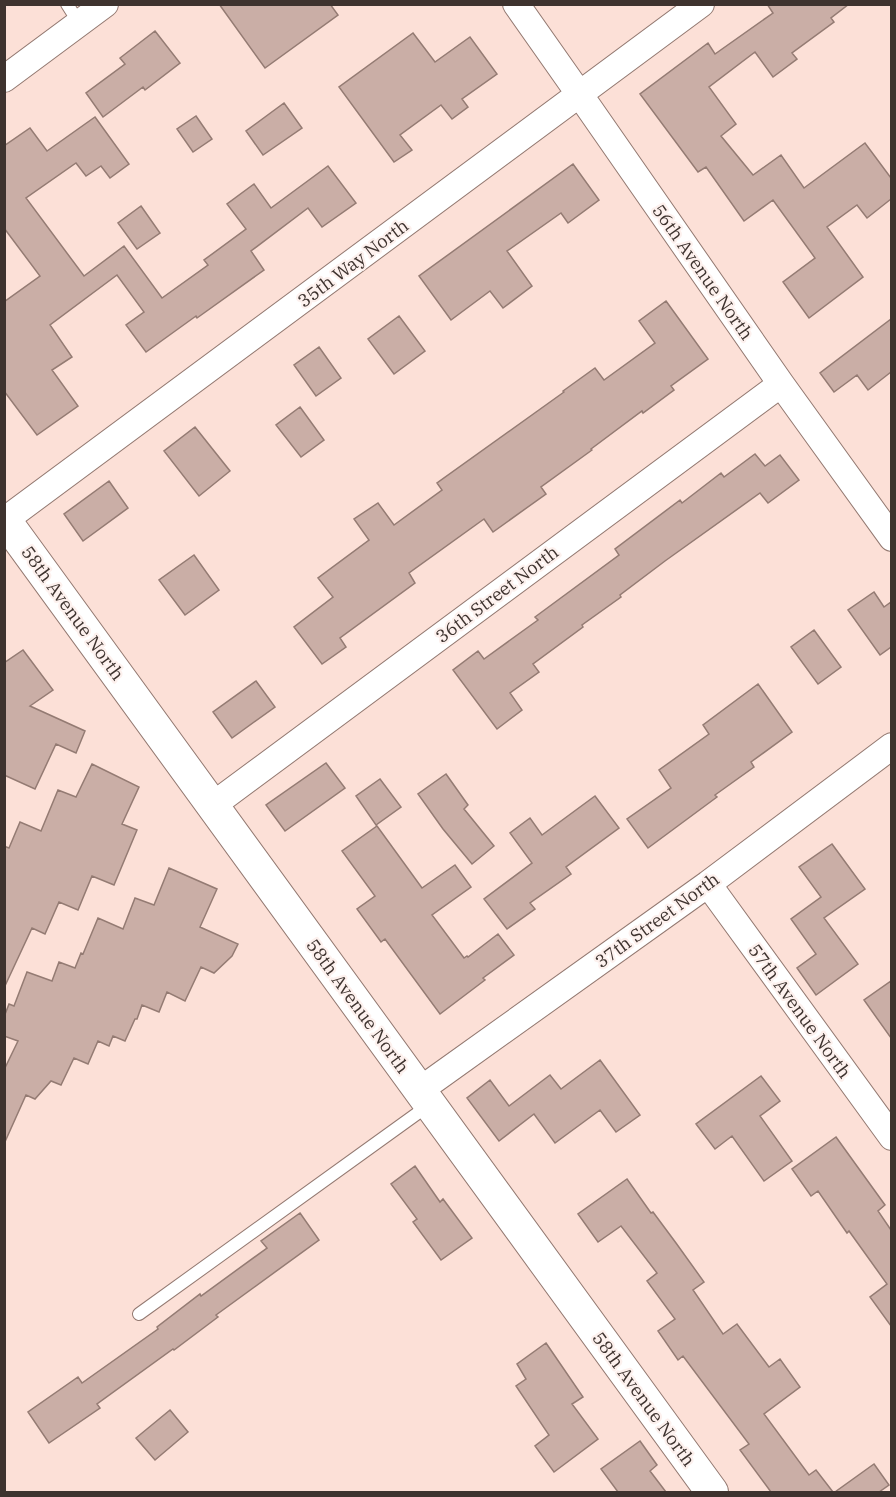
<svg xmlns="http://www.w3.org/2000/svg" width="896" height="1497" viewBox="0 0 896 1497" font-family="'IBM Plex Serif',serif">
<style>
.building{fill:#caaea6;stroke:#947b73;stroke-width:1.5}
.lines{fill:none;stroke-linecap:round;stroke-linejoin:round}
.service-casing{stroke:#937971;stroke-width:14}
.minor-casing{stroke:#937971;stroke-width:28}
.tertiary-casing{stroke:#937971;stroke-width:34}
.service{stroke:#fff;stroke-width:12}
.minor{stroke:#fff;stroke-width:26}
.tertiary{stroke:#fff;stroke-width:32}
.labels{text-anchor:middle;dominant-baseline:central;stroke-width:4.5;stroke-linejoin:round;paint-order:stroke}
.street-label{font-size:18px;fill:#3e332f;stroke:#fdf1ee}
</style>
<rect width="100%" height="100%" fill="#fce0d7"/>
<path class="building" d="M 219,4 L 330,4 L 338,15 L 265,68 Z
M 767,4 L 849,4 L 831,18 L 834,22 L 792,53 L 797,59 L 773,77 L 755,52 L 709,87 L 736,124 L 721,136 L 753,175 L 781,155 L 804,188 L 865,143 L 891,178 L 891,199 L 867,218 L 857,205 L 827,227 L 863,277 L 809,318 L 783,282 L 815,258 L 773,200 L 744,221 L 706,167 L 698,172 L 640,94 L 708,43 L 715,54 L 773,13 Z
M 155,31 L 180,63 L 145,90 L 143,87 L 103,117 L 86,93 L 125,64 L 120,58 Z
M 413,33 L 435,62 L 470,37 L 497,74 L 462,99 L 468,107 L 452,119 L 441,105 L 400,135 L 412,150 L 394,162 L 339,87 Z
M 284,103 L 302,128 L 263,155 L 246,131 Z
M 196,116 L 212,139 L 193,152 L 177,129 Z
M 95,117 L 129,164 L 110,178 L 101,166 L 86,176 L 76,163 L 26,198 L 84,276 L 124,246 L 162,298 L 208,265 L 204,260 L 246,229 L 227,204 L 254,184 L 271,208 L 328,166 L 356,203 L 322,227 L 308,208 L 251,251 L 264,270 L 197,318 L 196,316 L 146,352 L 126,325 L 144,312 L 117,275 L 50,325 L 72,357 L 52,370 L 78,406 L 37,435 L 4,391 L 4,302 L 40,276 L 4,228 L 4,146 L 30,128 L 47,151 Z
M 573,164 L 599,200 L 568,223 L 561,213 L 507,251 L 532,286 L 503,308 L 490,291 L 451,320 L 419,276 Z
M 141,206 L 160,233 L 137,249 L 118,223 Z
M 666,301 L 708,359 L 671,386 L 674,390 L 643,413 L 642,411 L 591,449 L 592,450 L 541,487 L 546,494 L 493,532 L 484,519 L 409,573 L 415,583 L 340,638 L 346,647 L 322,664 L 294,627 L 333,597 L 318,578 L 369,540 L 354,519 L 378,503 L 394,525 L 442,490 L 437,483 L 564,392 L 563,391 L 595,368 L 604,380 L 655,343 L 639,321 Z
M 399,316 L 425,351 L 394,374 L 368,339 Z
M 891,319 L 891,372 L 868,390 L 857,375 L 834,392 L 820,373 Z
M 319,347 L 341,378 L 316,396 L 294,365 Z
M 300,407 L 324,440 L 301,457 L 276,425 Z
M 195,427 L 230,471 L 199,496 L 164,451 Z
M 755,454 L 765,466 L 780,455 L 799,480 L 768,503 L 760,493 L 665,561 L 620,595 L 621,597 L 582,625 L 583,627 L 533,664 L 539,672 L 510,693 L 522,710 L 497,729 L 453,670 L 478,651 L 484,659 L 538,620 L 535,617 L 619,555 L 615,549 L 680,500 L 682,503 L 721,473 L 724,477 Z
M 109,481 L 128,508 L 83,541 L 64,514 Z
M 194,555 L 219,590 L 185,615 L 159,580 Z
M 874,592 L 884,607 L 891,602 L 891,647 L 880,655 L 848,610 Z
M 814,630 L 841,667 L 818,684 L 791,647 Z
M 23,650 L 53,690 L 30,706 L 85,731 L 76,753 L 56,744 L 35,789 L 4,775 L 4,663 Z
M 256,681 L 275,707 L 232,738 L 213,712 Z
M 758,684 L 792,732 L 751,762 L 754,767 L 715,795 L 717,797 L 648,848 L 627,819 L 671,788 L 659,770 L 709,734 L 703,725 Z
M 326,763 L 345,788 L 285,831 L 266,805 Z
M 92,764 L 139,787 L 122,824 L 137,830 L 114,885 L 92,876 L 78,910 L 59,902 L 45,934 L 32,928 L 4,988 L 4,846 L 9,848 L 20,822 L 41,831 L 58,790 L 76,797 Z
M 446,774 L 468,805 L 464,809 L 494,846 L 472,864 L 443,829 L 418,794 Z
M 380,779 L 401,807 L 376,825 L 356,796 Z
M 595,796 L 619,828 L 566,867 L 571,874 L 530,903 L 535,909 L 507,929 L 484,899 L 532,863 L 510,833 L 530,818 L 542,835 Z
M 377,826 L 422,888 L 455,865 L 471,887 L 432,915 L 464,958 L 467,956 L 468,957 L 498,934 L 514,955 L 483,978 L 485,980 L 440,1014 L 385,939 L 381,942 L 357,909 L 375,896 L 342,851 Z
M 832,844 L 865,889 L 824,918 L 858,964 L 816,995 L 797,968 L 816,954 L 791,919 L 821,897 L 799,867 Z
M 169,868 L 217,889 L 200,927 L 238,944 L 232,956 L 214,973 L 201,967 L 185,1001 L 167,992 L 159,1012 L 142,1005 L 137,1019 L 135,1019 L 125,1041 L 113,1036 L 109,1046 L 98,1041 L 88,1064 L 74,1058 L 61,1085 L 51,1081 L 35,1099 L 26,1095 L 4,1144 L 4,1070 L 18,1041 L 4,1036 L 4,1017 L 9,1004 L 14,1006 L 27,972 L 52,981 L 59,962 L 75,968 L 81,953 L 83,954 L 98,918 L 123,929 L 135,898 L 154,905 Z
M 891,981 L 891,1038 L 864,1000 Z
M 600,1060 L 640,1115 L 616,1132 L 600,1110 L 555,1143 L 534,1114 L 499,1141 L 467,1098 L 490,1080 L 509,1106 L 550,1075 L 561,1089 Z
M 761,1076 L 780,1101 L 760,1116 L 792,1161 L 764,1181 L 732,1136 L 715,1149 L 696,1124 Z
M 836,1137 L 885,1205 L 878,1211 L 891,1230 L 891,1326 L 870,1297 L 887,1284 L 849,1231 L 847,1233 L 818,1191 L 811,1196 L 792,1169 Z
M 415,1166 L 440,1202 L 443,1199 L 472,1238 L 441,1260 L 413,1222 L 417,1219 L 391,1184 Z
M 627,1179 L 651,1213 L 653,1212 L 676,1243 L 704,1282 L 693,1290 L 723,1334 L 737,1324 L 769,1367 L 780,1359 L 800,1387 L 764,1414 L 809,1475 L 816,1470 L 833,1492 L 771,1492 L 740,1450 L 749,1444 L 683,1356 L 678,1360 L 658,1331 L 675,1319 L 647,1281 L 657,1273 L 621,1226 L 598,1242 L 578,1214 Z
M 300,1213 L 319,1240 L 216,1315 L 218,1317 L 174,1350 L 173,1349 L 97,1404 L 100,1408 L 49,1443 L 28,1412 L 78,1377 L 82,1383 L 158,1329 L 157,1327 L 200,1294 L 201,1296 L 267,1248 L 261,1241 Z
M 546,1343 L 583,1397 L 572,1404 L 598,1439 L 554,1472 L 535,1446 L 549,1435 L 516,1386 L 526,1379 L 517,1364 Z
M 170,1410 L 188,1432 L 155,1460 L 136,1438 Z
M 640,1441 L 657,1465 L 650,1471 L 666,1492 L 618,1492 L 601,1469 Z
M 874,1464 L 889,1485 L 879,1492 L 835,1492 Z"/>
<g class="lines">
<g class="service-casing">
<path id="service" d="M 67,4 L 79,23
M 139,1314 L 429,1105"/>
</g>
<g class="minor-casing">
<path id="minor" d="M 516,4 L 580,95 L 781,384 L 892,538
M 4,79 L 105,4
M 5,520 L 701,4
M 213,805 L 781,384
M 708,884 L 892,1137
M 420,1090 L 708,884 L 892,746"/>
</g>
<g class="tertiary-casing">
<path id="tertiary" d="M 4,519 L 712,1492"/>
</g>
<use href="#service" class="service"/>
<use href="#minor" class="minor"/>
<use href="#tertiary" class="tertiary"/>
</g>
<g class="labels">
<g class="street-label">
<text transform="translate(353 263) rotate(-37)">35th Way North</text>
<text transform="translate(703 272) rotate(55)">56th Avenue North</text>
<text transform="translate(497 594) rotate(-37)">36th Street North</text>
<text transform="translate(73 613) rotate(54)">58th Avenue North</text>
<text transform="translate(657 920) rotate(-36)">37th Street North</text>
<text transform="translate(358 1006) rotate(54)">58th Avenue North</text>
<text transform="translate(800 1011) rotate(54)">57th Avenue North</text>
<text transform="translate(644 1399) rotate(54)">58th Avenue North</text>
</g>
</g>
<rect width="896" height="1497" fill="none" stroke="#3e332f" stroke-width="12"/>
</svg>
